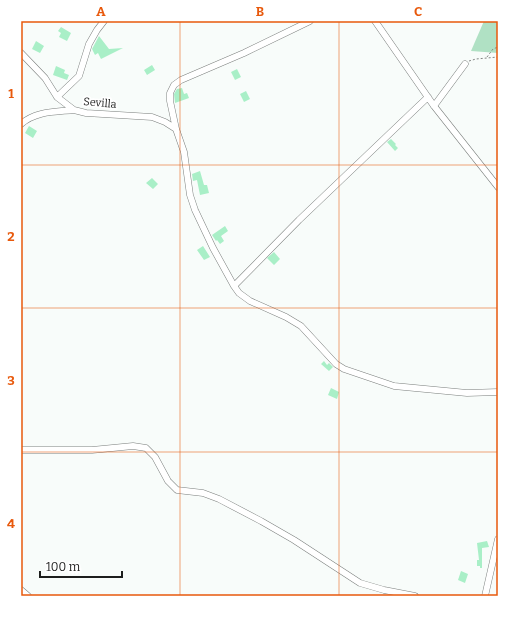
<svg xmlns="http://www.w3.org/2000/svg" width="519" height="617" viewBox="0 0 519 617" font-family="Bitter,serif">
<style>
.green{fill:#b0e1c4}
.building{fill:#a9efc7}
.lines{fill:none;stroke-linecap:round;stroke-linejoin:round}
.minor-casing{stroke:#7b7f7d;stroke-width:7}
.path{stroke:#848685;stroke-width:1;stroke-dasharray:2 2;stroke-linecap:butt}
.minor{stroke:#fff;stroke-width:6}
.grid{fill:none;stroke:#e8590c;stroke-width:1;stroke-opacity:0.55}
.labels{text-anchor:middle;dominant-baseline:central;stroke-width:3.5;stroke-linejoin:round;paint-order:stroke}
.street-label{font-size:11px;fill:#1d1e1d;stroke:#fff}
.neatline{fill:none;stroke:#e8590c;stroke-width:1.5}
.grid-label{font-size:13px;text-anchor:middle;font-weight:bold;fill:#e8590c}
</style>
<rect width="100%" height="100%" fill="#f8fcfa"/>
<path class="green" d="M 484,21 L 498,21 L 498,53 L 471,51 Z"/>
<path class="building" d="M 61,27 L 71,33 L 67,41 L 59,37 L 61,33 L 58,31 Z
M 99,36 L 109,49 L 123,48 L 101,59 L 98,53 L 95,55 L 92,49 Z
M 36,41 L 44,46 L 40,53 L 32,49 Z
M 152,65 L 155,70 L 147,75 L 144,70 Z
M 56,66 L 65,70 L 64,73 L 69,75 L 67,80 L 53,75 Z
M 237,69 L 241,77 L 235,80 L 231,72 Z
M 182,88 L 184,94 L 187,93 L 189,98 L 175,103 L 174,94 L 177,89 Z
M 246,91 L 250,99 L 244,102 L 240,94 Z
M 29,126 L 37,131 L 33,138 L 25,133 Z
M 391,139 L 396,144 L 395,145 L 398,148 L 395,151 L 387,142 Z
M 200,171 L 204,185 L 207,185 L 209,193 L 200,195 L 197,180 L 193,181 L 192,174 Z
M 152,178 L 158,184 L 153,189 L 146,183 Z
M 225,226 L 228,231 L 221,236 L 224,241 L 220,244 L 217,240 L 216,241 L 212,235 Z
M 203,246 L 210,257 L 204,260 L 197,250 Z
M 274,252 L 280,259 L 274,265 L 267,258 Z
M 324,361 L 327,365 L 329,363 L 333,367 L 329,371 L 321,364 Z
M 331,388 L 339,392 L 337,399 L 328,395 Z
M 487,541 L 489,547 L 482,548 L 482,568 L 480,568 L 480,566 L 477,566 L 477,560 L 479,560 L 477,543 Z
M 461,571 L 468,574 L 465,583 L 458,580 Z"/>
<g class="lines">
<g class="minor-casing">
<path id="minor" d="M 310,21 L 244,53 L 181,80 L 174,85 L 170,93 L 170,101 L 176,129 L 184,152 L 190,195 L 195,210 L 213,248 L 234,286 L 239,293 L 250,301 L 286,317 L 301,326 L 336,364 L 344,369 L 394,386 L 467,393 L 498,392
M 375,21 L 434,106 L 498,187
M 21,53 L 45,78 L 57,97 L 74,110 L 86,113 L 152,117 L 165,122 L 176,129
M 57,97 L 79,76 L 89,44 L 97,30 L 104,21
M 434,106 L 465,64
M 21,124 C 36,111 55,112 74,110
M 234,286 L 299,220 L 428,97
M 21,450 L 92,450 L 133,446 L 146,448 L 155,457 L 168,481 L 177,490 L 203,493 L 219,499 L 261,521 L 294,540 L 360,583 L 384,590 L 415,596
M 21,590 L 28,596
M 485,596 L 498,539"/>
</g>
<path class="path" d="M 487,57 L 493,49 L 498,47
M 469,61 L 476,59 L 498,57"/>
<use href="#minor" class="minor"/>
</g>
<path class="grid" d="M 180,21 L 180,596M 339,21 L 339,596M 21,165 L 498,165M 21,308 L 498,308M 21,452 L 498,452"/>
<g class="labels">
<g class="street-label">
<text transform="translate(100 103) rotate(5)">Sevilla</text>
</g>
</g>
<rect width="519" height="617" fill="none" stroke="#ffffff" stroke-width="44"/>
<path d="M40 571v6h82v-6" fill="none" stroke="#1d1e1d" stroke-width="2"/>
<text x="46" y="571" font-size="12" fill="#1d1e1d" stroke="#ffffff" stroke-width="3" paint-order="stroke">100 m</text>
<rect x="22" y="22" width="475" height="573" class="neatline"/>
<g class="grid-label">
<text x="101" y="16">A</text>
<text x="260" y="16">B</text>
<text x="418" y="16">C</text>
<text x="11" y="98">1</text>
<text x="11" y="241">2</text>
<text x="11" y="385">3</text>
<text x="11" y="528">4</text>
</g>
</svg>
